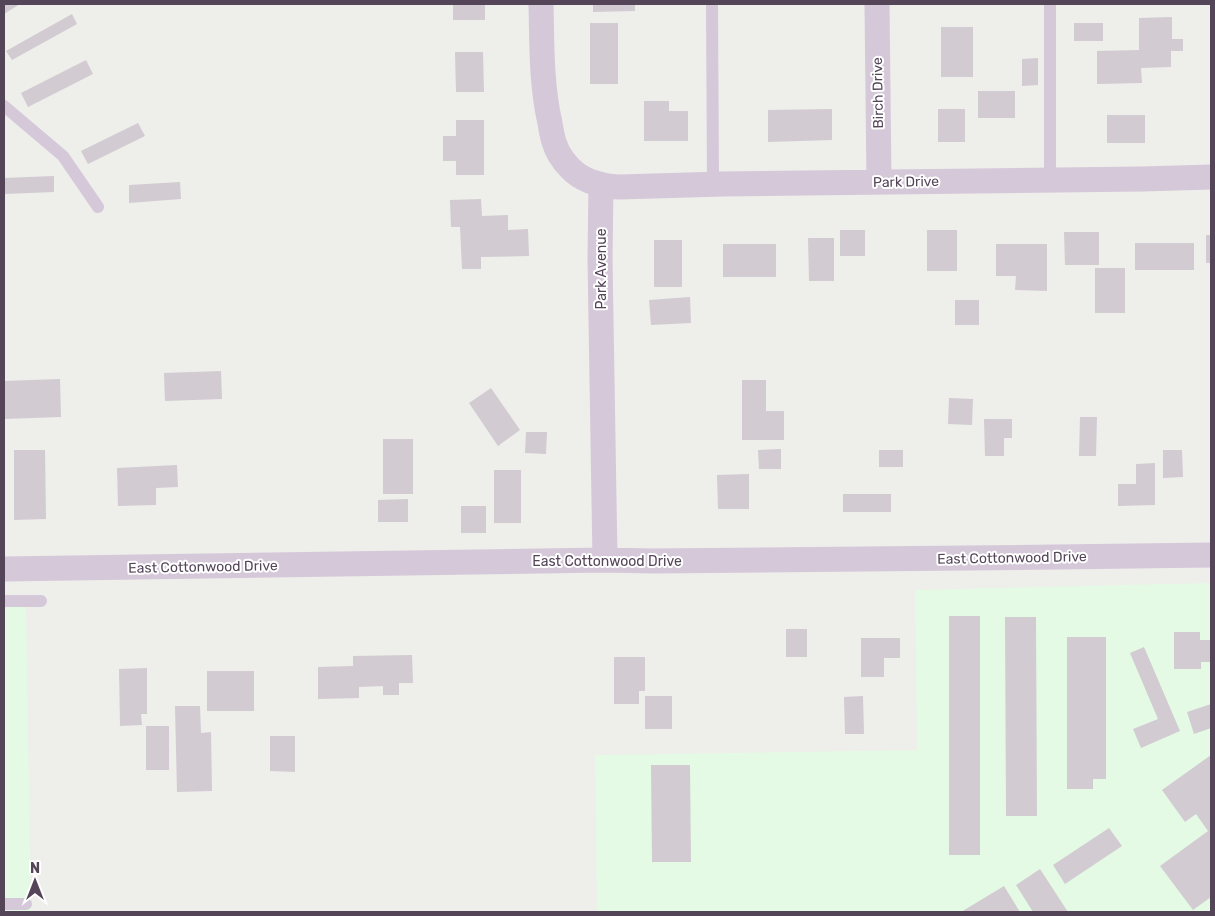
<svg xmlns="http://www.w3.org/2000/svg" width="1215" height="916" viewBox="0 0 1215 916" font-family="Rubik,sans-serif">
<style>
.commercial{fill:#e4fae4}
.building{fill:#d2cbd2}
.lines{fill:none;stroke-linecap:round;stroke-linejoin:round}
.service{stroke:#d5c8d9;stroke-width:12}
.minor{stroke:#d5c8d9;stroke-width:25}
.labels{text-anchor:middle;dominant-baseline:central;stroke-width:4;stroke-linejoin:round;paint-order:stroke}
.street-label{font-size:14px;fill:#544558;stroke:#fff}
</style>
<rect width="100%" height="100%" fill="#eeeeeb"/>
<path class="commercial" d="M 1211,583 L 1211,912 L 597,912 L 595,755 L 917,750 L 915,590 Z
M 4,603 L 26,603 L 31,912 L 4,912 Z"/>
<path class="building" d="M 4,4 L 20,4 L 4,14 Z
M 453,4 L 485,4 L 485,20 L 453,20 Z
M 593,4 L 635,4 L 635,11 L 593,12 Z
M 72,14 L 77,24 L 12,60 L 6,51 Z
M 1172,17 L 1172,39 L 1183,39 L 1183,51 L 1171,51 L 1171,67 L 1141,68 L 1142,83 L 1097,84 L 1097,51 L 1139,50 L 1139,18 Z
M 590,23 L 618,23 L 618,84 L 590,84 Z
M 1074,23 L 1103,23 L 1103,41 L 1074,41 Z
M 941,27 L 973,27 L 973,77 L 941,77 Z
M 455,52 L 483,52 L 484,92 L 456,92 Z
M 1038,58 L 1038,85 L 1022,86 L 1022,59 Z
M 86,60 L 93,74 L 28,107 L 21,93 Z
M 978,91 L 1015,91 L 1015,118 L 978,118 Z
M 644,101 L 669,101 L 669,111 L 688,111 L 688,141 L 644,141 Z
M 832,109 L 832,140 L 768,142 L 768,110 Z
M 938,109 L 965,109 L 965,142 L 938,142 Z
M 1107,115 L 1145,115 L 1145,143 L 1107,143 Z
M 456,120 L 484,120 L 484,175 L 456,175 L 456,161 L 443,161 L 443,136 L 456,136 Z
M 138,123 L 145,136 L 88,164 L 81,151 Z
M 54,176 L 54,192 L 4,194 L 4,178 Z
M 180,182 L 181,199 L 129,203 L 129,185 Z
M 481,199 L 482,216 L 508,215 L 508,230 L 528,229 L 529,256 L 481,257 L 481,269 L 462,269 L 460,227 L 451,227 L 450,200 Z
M 840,230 L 865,230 L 865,256 L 840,256 Z
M 927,230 L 957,230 L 957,271 L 927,271 Z
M 1064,232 L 1099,232 L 1099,265 L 1065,265 Z
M 1206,235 L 1211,235 L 1211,263 L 1206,263 Z
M 808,238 L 834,238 L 834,281 L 809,281 Z
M 654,240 L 682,240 L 682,287 L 654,287 Z
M 1135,243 L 1194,243 L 1194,270 L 1135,270 Z
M 723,244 L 776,244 L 776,277 L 723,277 Z
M 996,244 L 1047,244 L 1047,291 L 1015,290 L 1016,276 L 996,276 Z
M 1095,268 L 1125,268 L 1125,313 L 1095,313 Z
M 690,297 L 691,323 L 651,325 L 649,300 Z
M 955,300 L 979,300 L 979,325 L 955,325 Z
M 221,371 L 222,399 L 165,401 L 164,373 Z
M 60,379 L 61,417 L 4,419 L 4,381 Z
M 742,380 L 766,380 L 766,411 L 784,411 L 784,440 L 742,440 Z
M 491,388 L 520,430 L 498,446 L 469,403 Z
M 949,398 L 973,399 L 972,425 L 948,424 Z
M 1080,417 L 1097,417 L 1096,456 L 1079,456 Z
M 984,419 L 1012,419 L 1012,438 L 1004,438 L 1004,456 L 985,456 Z
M 526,432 L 547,432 L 546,454 L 525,453 Z
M 383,439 L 413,439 L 413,494 L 383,494 Z
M 781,449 L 781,469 L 759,469 L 758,450 Z
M 14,450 L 45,450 L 46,519 L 14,520 Z
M 879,450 L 903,450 L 903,467 L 879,467 Z
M 1163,450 L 1182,450 L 1183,477 L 1163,478 Z
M 1155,463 L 1155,505 L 1118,506 L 1118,484 L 1136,484 L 1136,464 Z
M 177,465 L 178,487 L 156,488 L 156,505 L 118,506 L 117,468 Z
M 494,470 L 521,470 L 521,523 L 494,523 Z
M 749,474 L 749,509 L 718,509 L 717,475 Z
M 843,494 L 891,494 L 891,512 L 843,512 Z
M 408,499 L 408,522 L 378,522 L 378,500 Z
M 461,506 L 486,506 L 486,533 L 461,533 Z
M 949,616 L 980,616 L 980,855 L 949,855 Z
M 1005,617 L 1036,617 L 1037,816 L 1006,816 Z
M 786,629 L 807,629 L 807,657 L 786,657 Z
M 1174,632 L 1200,632 L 1200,640 L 1211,640 L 1211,662 L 1201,662 L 1201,669 L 1174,669 Z
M 1067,637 L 1106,637 L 1106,779 L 1093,779 L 1093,789 L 1067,789 Z
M 861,638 L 900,638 L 900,658 L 884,658 L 884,677 L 861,677 Z
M 1144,647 L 1180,731 L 1141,748 L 1133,729 L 1158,719 L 1130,653 Z
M 412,655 L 413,683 L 399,683 L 399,695 L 383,695 L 383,686 L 359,687 L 359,698 L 318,699 L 318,667 L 353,666 L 353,656 Z
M 614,657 L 645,657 L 645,691 L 639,691 L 639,704 L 614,704 Z
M 147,668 L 147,714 L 141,714 L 142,725 L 120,726 L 119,669 Z
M 207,671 L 254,671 L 254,711 L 207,711 Z
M 645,696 L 672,696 L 672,729 L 645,729 Z
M 863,696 L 864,734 L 845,734 L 844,697 Z
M 1211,704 L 1211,728 L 1194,734 L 1187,712 Z
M 175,706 L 200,706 L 201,733 L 211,732 L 212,791 L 177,792 Z
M 146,726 L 169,726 L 169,770 L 146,770 Z
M 270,736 L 295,736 L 295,772 L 270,771 Z
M 1211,755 L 1211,897 L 1193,910 L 1160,866 L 1208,831 L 1196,814 L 1185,822 L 1162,790 Z
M 651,765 L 690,765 L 691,862 L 652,862 Z
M 1109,828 L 1122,846 L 1065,884 L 1053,865 Z
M 1040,869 L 1068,912 L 1033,912 L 1016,885 Z
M 1004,886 L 1020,912 L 961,912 Z"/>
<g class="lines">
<path class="service" d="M 712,4 L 713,184
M 1050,4 L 1050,180
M 4,106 L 63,156 L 98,207
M 4,601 L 41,601
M 4,904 L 26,904"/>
<path class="minor" d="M 541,4 C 542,44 541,84 550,123 C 551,129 552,136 554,142 C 557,152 563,161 570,168 C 582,181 602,186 619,187 L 723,184 L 1142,179 L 1211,177
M 877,4 L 879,182
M 601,185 L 600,259 L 605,560
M 4,569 L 605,560 L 653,561 L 1057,557 L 1211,555"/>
</g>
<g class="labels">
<g class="street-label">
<text transform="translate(878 93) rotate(-91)">Birch Drive</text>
<text transform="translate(906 182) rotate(-1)">Park Drive</text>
<text transform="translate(601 269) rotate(-90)">Park Avenue</text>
<text transform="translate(1012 558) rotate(-1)">East Cottonwood Drive</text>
<text x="607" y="561">East Cottonwood Drive</text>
<text transform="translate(203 567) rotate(-1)">East Cottonwood Drive</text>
</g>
</g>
<rect width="1215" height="916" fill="none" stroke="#544558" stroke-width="10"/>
<g transform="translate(35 881)" stroke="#ffffff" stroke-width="4" paint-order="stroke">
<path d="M0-4L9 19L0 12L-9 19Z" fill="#544558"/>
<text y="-8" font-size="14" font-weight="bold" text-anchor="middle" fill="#544558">N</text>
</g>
</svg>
